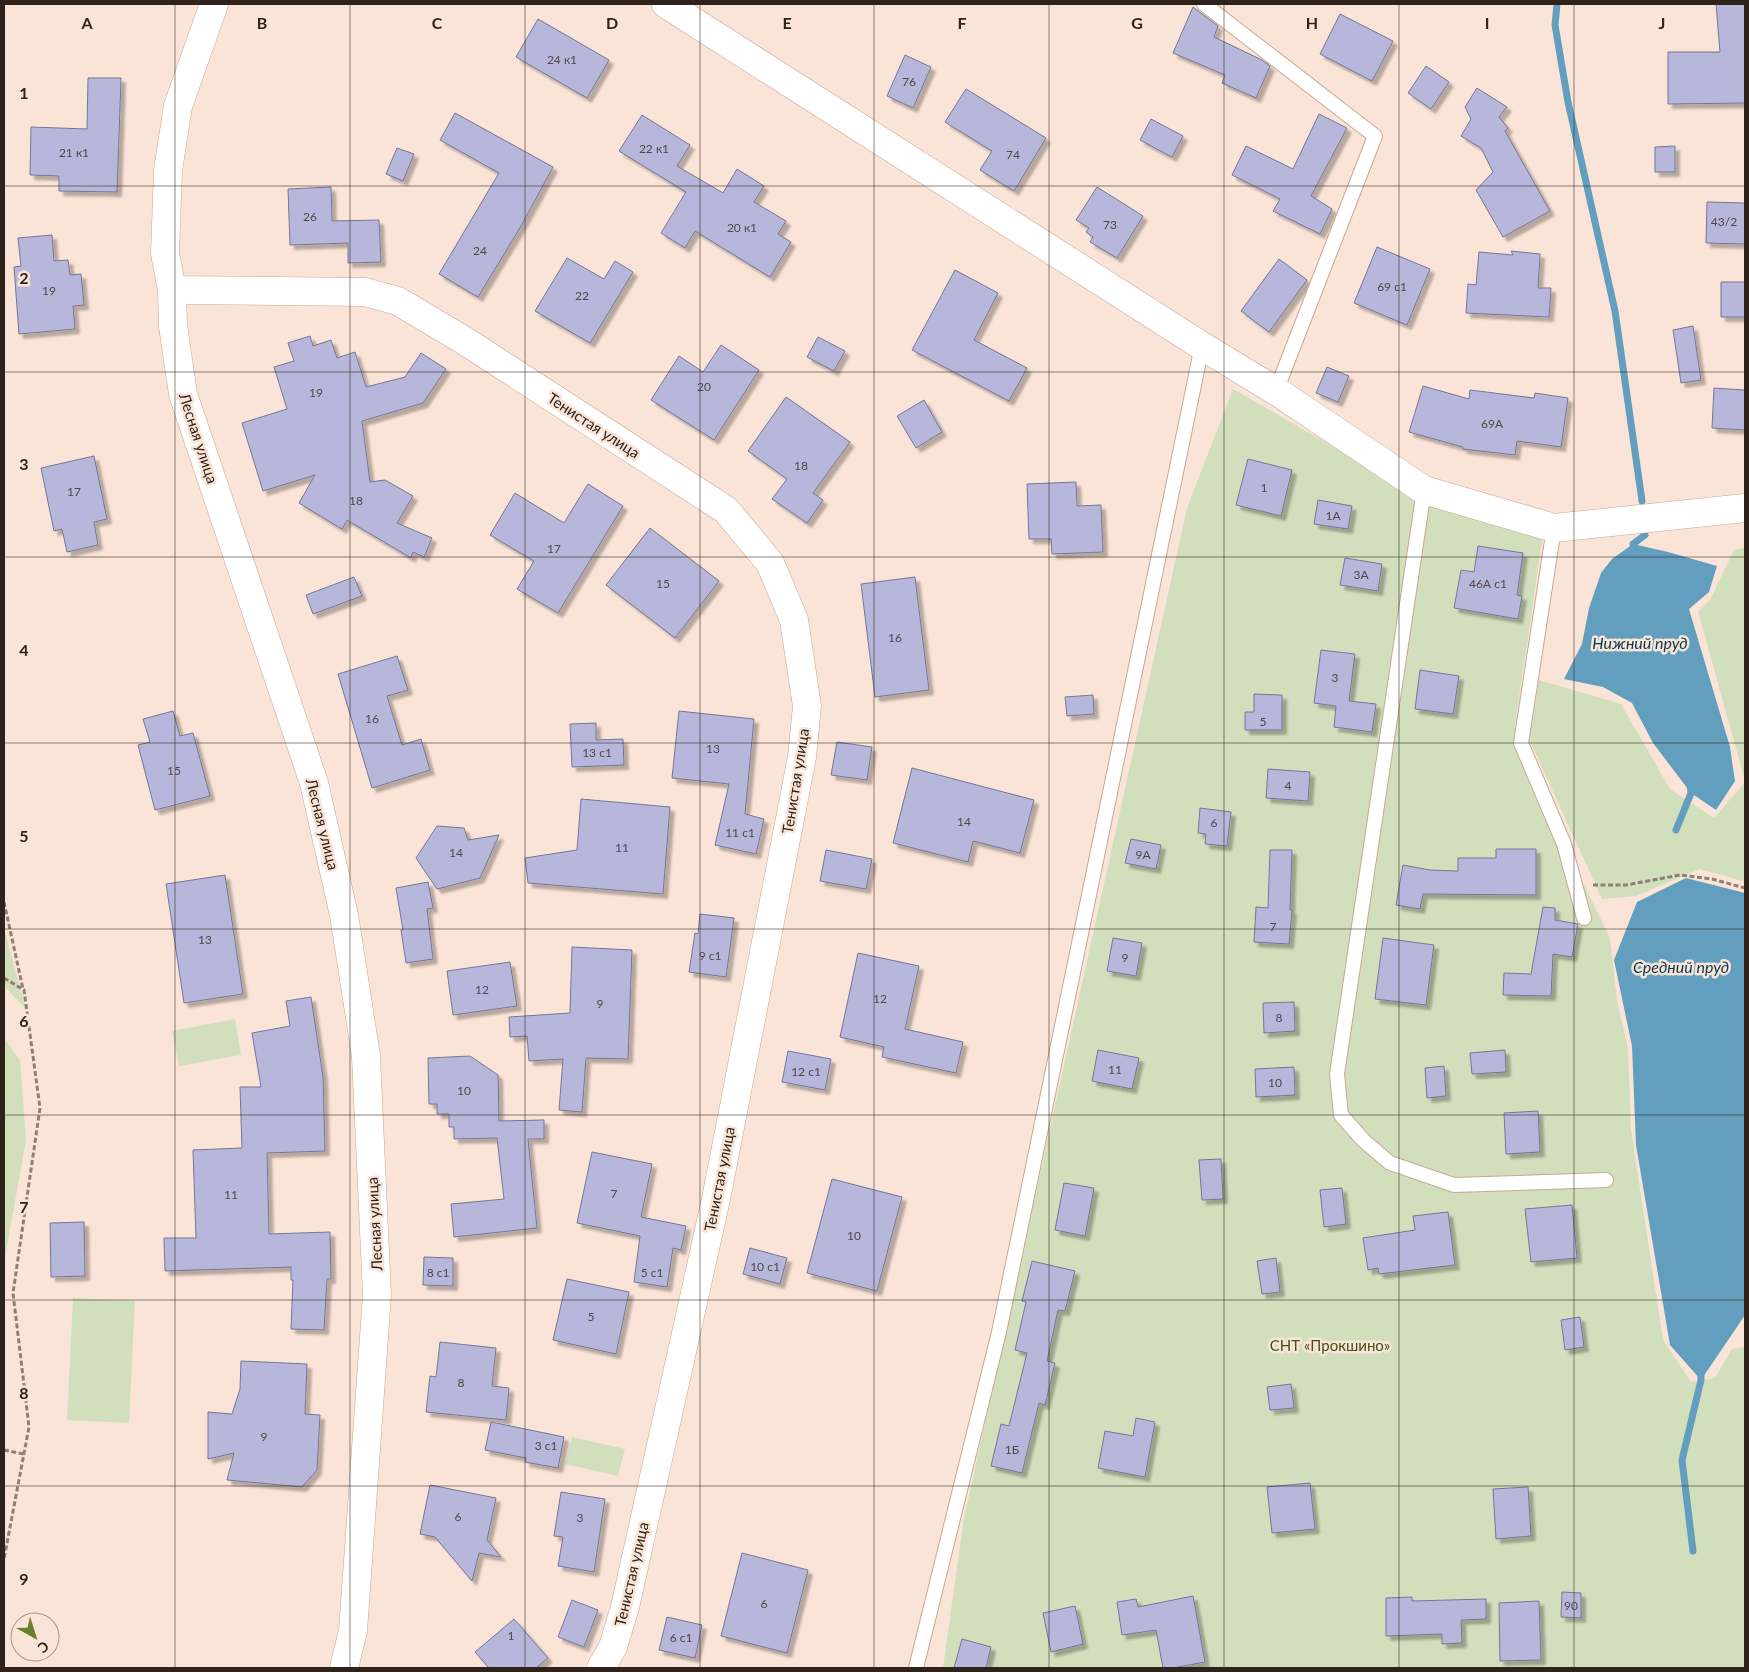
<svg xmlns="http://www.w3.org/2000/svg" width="1749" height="1672" viewBox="0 0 1749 1672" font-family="Lato,sans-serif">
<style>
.green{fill:#d2dfbd}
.water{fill:#629ebd}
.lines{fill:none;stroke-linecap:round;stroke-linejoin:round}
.stream{stroke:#629ebd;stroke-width:7}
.building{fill:#b6b7da;stroke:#757696;filter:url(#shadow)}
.lane-casing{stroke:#c9a792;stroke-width:16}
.street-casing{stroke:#c9a792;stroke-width:29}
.path{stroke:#907f74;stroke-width:3;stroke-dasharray:5 2.5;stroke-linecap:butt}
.lane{stroke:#fff;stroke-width:14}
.street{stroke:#fff;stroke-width:28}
.grid{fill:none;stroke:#2f221a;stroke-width:1;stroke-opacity:0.55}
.labels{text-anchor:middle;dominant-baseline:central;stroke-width:5;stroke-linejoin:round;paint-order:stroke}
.number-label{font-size:12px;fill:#51474a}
.street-label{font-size:15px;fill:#2f221a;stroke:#fae4d7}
.park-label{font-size:15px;fill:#405116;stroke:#fae4d7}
.water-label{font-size:16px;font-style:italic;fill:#043a50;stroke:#fae4d7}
.grid-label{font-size:16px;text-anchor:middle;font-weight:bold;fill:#2f221a;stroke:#fae4d7;stroke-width:5;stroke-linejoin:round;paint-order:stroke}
</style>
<defs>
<filter id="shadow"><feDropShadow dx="4.5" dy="4.5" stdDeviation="1" flood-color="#0004"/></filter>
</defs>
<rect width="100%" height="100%" fill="#fae4d7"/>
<path class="green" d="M 1233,389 L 1370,468 L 1543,534 L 1515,726 L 1518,750 L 1610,938 L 1617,1001 L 1628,1049 L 1631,1129 L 1663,1340 L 1691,1382 L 1715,1378 L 1732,1349 L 1745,1347 L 1745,1668 L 943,1668 L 964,1518 L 1187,508 Z
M 1745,548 L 1745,781 L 1698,611 L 1710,600 L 1734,550 Z
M 1539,680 L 1621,704 L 1670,789 L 1714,818 L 1745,782 L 1745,882 L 1700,869 L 1636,896 L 1602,899 L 1529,739 Z
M 4,928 L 26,1009 L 4,986 Z
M 235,1019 L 241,1055 L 179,1066 L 172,1031 Z
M 4,1037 L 20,1061 L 26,1140 L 4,1263 Z
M 73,1298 L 135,1301 L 129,1423 L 67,1420 Z
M 572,1437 L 625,1449 L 618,1476 L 565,1464 Z"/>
<path class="water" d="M 1633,544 L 1668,552 L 1717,566 L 1709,592 L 1689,609 L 1730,747 L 1735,781 L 1716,810 L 1691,793 L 1653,743 L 1632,703 L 1603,687 L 1564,679 L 1582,644 L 1589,608 L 1601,573 L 1612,559 Z
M 1686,878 L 1745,893 L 1745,1315 L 1701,1380 L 1670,1345 L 1636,1145 L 1632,1046 L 1614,960 L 1637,902 Z"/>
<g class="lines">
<path class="stream" d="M 1557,4 L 1555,25 L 1568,102 L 1615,311 L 1642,501
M 1634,553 L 1633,544 L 1645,535
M 1676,830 L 1691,793 L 1690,784
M 1693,1551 L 1682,1460 L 1701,1380 L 1701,1372"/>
</g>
<path class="building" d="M 1716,4 L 1745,4 L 1745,103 L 1668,104 L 1668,52 L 1720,52 Z
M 1193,7 L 1218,26 L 1214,37 L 1262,60 L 1270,66 L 1256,98 L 1222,83 L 1225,75 L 1173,53 Z
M 1340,14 L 1393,41 L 1372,81 L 1320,54 Z
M 538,19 L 609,60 L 587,98 L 516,57 Z
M 905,55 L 931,67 L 913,108 L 887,96 Z
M 1426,66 L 1449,82 L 1431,109 L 1408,93 Z
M 88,78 L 121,78 L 117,192 L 59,191 L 59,176 L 30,175 L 31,127 L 87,129 Z
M 1477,88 L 1507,107 L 1499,117 L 1508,128 L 1505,131 L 1550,211 L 1503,237 L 1476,190 L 1493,172 L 1481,148 L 1461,136 L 1471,119 L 1465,107 Z
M 966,89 L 1046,138 L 1014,191 L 980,170 L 992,151 L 945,122 Z
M 455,113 L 553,167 L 521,226 L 478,297 L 439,274 L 499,173 L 440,140 Z
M 1319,114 L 1347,128 L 1311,196 L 1332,209 L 1320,234 L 1273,211 L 1280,199 L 1232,175 L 1246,146 L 1293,169 Z
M 642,115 L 690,145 L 677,166 L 723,193 L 737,169 L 764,186 L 754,202 L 786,221 L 778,234 L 791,242 L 770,277 L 695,231 L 685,248 L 661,233 L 686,192 L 619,151 Z
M 1151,119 L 1183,136 L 1172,157 L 1140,140 Z
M 1675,146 L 1675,172 L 1655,172 L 1655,147 Z
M 397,148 L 414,154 L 403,181 L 386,174 Z
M 331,187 L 332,221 L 379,220 L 381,262 L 348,263 L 348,243 L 290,245 L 288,189 Z
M 1097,187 L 1143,216 L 1117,258 L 1090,242 L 1093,237 L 1086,232 L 1089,228 L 1076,220 Z
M 1707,202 L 1745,203 L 1745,244 L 1706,243 Z
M 52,235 L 54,261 L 68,260 L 70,275 L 81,274 L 84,305 L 73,306 L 75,329 L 19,334 L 14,267 L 21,266 L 18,238 Z
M 1377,247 L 1430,269 L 1407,325 L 1354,303 Z
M 1511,251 L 1540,254 L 1538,288 L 1551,288 L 1549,317 L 1466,313 L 1468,284 L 1476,285 L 1479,252 L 1513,255 Z
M 567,258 L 604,279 L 615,261 L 633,272 L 590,343 L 535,311 Z
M 1279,259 L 1307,280 L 1269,332 L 1241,311 Z
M 955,270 L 998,293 L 974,340 L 1027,368 L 1009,401 L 912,350 Z
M 1721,282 L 1745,282 L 1745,317 L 1721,317 Z
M 1693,326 L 1701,380 L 1681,383 L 1673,330 Z
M 310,336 L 313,346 L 331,340 L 337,358 L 355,352 L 366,387 L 405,377 L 421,353 L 446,369 L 423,403 L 362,421 L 370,482 L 385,480 L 413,496 L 397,523 L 432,538 L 424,557 L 413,552 L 411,558 L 347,520 L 342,529 L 299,503 L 315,475 L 263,491 L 242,423 L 287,409 L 274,367 L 294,361 L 288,343 Z
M 818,337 L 845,351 L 834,371 L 807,357 Z
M 721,345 L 759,370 L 714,440 L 651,400 L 679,356 L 703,372 Z
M 1327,367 L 1349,376 L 1338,402 L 1316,393 Z
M 1423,386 L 1469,399 L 1470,390 L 1534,398 L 1535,393 L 1568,398 L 1561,447 L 1517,441 L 1515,455 L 1463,449 L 1463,447 L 1409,432 Z
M 1714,388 L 1745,390 L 1745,430 L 1712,428 Z
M 786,397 L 850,442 L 813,493 L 823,500 L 807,523 L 772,499 L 787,479 L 748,451 Z
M 924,400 L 942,432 L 916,448 L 897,416 Z
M 94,456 L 107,519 L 94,522 L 98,545 L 67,552 L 62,529 L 54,531 L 41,468 Z
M 1248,459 L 1292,470 L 1281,516 L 1236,505 Z
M 1076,482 L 1077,506 L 1101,505 L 1103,552 L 1052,554 L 1051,539 L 1029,539 L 1027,484 Z
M 588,484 L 623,506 L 558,613 L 517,589 L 534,561 L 490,535 L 515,493 L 564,523 Z
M 1318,500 L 1352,506 L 1348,529 L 1314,524 Z
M 650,528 L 719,581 L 675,638 L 606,585 Z
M 1478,546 L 1523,553 L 1517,595 L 1522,596 L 1518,619 L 1454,608 L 1461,570 L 1474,572 Z
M 1345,558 L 1382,564 L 1378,591 L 1340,585 Z
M 354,577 L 362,596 L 313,614 L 306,595 Z
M 915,577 L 929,690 L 875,697 L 861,584 Z
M 1321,650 L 1355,654 L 1349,701 L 1376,704 L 1372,732 L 1334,727 L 1336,706 L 1314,703 Z
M 397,656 L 408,690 L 387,696 L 402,745 L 421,739 L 430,770 L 372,788 L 338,674 Z
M 1420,670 L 1459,676 L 1453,714 L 1415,709 Z
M 1254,694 L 1282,695 L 1282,730 L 1245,730 L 1245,712 L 1254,712 Z
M 1093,695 L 1094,714 L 1067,716 L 1065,697 Z
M 173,711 L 180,736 L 193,733 L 210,796 L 155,810 L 138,745 L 150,742 L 143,719 Z
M 679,711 L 754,719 L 745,814 L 764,819 L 756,854 L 715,845 L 729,784 L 672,778 Z
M 596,723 L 596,740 L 623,739 L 624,765 L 572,767 L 570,724 Z
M 837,742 L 872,747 L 867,780 L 831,775 Z
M 912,768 L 1034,800 L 1020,853 L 973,841 L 968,862 L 893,843 Z
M 1268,769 L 1310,772 L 1308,801 L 1266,798 Z
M 581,799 L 670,807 L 663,894 L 528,883 L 525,858 L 577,850 Z
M 1200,808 L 1231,812 L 1227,846 L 1205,844 L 1206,834 L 1198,833 Z
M 437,826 L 464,828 L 468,840 L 499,835 L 480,878 L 437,889 L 416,858 Z
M 1131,839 L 1161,845 L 1156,869 L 1125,863 Z
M 1496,849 L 1536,849 L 1536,895 L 1423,894 L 1420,909 L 1396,905 L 1403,865 L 1430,870 L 1458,871 L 1458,858 L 1496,858 Z
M 826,850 L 872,859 L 866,889 L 820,881 Z
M 1270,850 L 1292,850 L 1290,910 L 1292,910 L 1289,944 L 1254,942 L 1256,907 L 1268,908 Z
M 225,875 L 243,994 L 184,1003 L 166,884 Z
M 428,882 L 433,908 L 427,909 L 433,959 L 406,963 L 401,930 L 403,930 L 396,888 Z
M 1543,907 L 1555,908 L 1555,920 L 1578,924 L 1572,957 L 1553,954 L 1551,996 L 1503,995 L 1504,973 L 1531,974 Z
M 700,914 L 734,918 L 726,977 L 689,972 L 695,933 L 698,934 Z
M 1113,938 L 1142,943 L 1136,976 L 1107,971 Z
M 1383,938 L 1434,945 L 1426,1005 L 1375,999 Z
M 572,947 L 632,950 L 628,1059 L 586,1058 L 582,1112 L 559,1110 L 563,1059 L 529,1061 L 527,1036 L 510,1037 L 509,1017 L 570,1013 Z
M 858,953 L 919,966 L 905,1029 L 963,1042 L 956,1073 L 882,1057 L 884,1047 L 840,1037 Z
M 510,962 L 517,1006 L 453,1015 L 447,971 Z
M 311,997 L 323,1077 L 325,1151 L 267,1153 L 269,1234 L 330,1232 L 331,1279 L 327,1279 L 324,1330 L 291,1329 L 293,1280 L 291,1280 L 291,1267 L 165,1271 L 164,1238 L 196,1238 L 193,1150 L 242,1148 L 240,1087 L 261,1087 L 252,1033 L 290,1026 L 286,1001 Z
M 1294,1002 L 1295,1031 L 1264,1033 L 1263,1003 Z
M 1098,1050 L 1139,1058 L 1132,1089 L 1092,1081 Z
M 1505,1050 L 1506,1072 L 1472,1074 L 1470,1053 Z
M 788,1051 L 831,1059 L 825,1090 L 782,1082 Z
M 470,1056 L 498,1075 L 499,1121 L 544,1120 L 544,1139 L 528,1139 L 537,1228 L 454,1237 L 451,1204 L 504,1199 L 497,1138 L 454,1139 L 454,1127 L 449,1127 L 449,1114 L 437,1114 L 437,1104 L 429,1104 L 428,1058 Z
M 1444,1066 L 1446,1096 L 1427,1098 L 1425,1068 Z
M 1294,1067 L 1295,1095 L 1256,1097 L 1255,1069 Z
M 1538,1111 L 1540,1152 L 1506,1154 L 1504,1113 Z
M 592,1152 L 652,1164 L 641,1217 L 686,1226 L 681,1250 L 673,1248 L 667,1287 L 634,1282 L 640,1236 L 577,1223 Z
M 1221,1159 L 1223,1199 L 1202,1200 L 1199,1160 Z
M 832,1179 L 902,1197 L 877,1291 L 807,1273 Z
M 1064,1183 L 1094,1188 L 1085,1236 L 1055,1230 Z
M 1342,1188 L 1346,1224 L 1324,1227 L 1320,1190 Z
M 1572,1205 L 1577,1258 L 1531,1262 L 1525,1209 Z
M 1448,1212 L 1455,1265 L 1379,1274 L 1378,1268 L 1368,1270 L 1363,1238 L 1415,1230 L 1413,1216 Z
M 84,1222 L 85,1276 L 51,1277 L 50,1223 Z
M 750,1248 L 787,1258 L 780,1284 L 743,1274 Z
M 424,1257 L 453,1258 L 453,1286 L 423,1285 Z
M 1276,1258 L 1280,1292 L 1262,1294 L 1257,1261 Z
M 1032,1261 L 1075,1271 L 1065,1311 L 1058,1310 L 1047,1361 L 1055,1363 L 1045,1405 L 1039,1403 L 1022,1473 L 991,1466 L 1001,1424 L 1009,1426 L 1027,1353 L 1015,1350 L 1026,1302 L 1022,1301 Z
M 567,1279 L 629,1292 L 616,1354 L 553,1340 Z
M 1580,1317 L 1584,1347 L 1565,1350 L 1561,1320 Z
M 440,1342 L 496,1348 L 492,1386 L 509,1388 L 506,1420 L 426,1412 L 430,1376 L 436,1377 Z
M 241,1361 L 307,1364 L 305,1414 L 320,1415 L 317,1470 L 302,1487 L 227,1480 L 234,1453 L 208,1459 L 208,1412 L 232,1414 L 240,1389 Z
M 1291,1384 L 1294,1408 L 1270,1410 L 1267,1387 Z
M 1136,1418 L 1155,1422 L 1145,1477 L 1098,1468 L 1105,1431 L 1133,1436 Z
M 491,1422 L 564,1437 L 558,1468 L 525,1462 L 526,1458 L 485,1450 Z
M 1310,1483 L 1315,1529 L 1272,1533 L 1267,1487 Z
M 430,1485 L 496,1498 L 487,1540 L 501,1557 L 479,1553 L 472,1581 L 435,1537 L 420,1534 Z
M 1528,1487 L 1531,1536 L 1496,1539 L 1493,1489 Z
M 561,1492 L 605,1499 L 594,1572 L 558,1566 L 563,1537 L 554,1536 Z
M 742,1553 L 808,1570 L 787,1653 L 721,1636 Z
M 1562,1592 L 1581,1593 L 1581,1618 L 1561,1617 Z
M 1193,1596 L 1205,1662 L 1173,1668 L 1163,1668 L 1156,1630 L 1122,1635 L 1117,1602 L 1136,1599 L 1138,1607 Z
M 1412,1597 L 1412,1601 L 1486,1599 L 1486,1619 L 1461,1620 L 1462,1643 L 1442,1644 L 1442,1634 L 1386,1636 L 1386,1598 Z
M 572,1600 L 598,1610 L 584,1647 L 558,1637 Z
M 1539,1601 L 1541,1660 L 1500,1661 L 1499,1603 Z
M 1075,1606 L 1083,1644 L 1051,1652 L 1043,1613 Z
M 667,1617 L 702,1625 L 695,1658 L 659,1650 Z
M 514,1619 L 548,1658 L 536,1668 L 489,1668 L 475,1652 Z
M 962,1639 L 991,1647 L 986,1668 L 954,1668 Z"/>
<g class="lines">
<g class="lane-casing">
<path id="lane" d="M 1204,4 L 1375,136 L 1276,391
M 1424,490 L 1337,1074 L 1341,1115 L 1364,1141 L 1390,1163 L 1454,1185 L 1606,1180
M 1554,528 L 1521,743 L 1564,844 L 1584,918
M 916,1668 L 999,1332 L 1202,346"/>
</g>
<g class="street-casing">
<path id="street" d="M 214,4 L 178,106 L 168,170 L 165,253 L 172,290 L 173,326 L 183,394 L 314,783 L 344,915 L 366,1056 L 377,1295 L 353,1631 L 344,1668
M 666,4 L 1202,346 L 1276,391 L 1424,490 L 1554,528 L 1745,508
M 172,290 L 365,292 L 398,301 L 465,341 L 726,510 L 770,563 L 794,620 L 807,706 L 802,757 L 716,1199 L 625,1607 L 613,1647 L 601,1668"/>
</g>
<path class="path" d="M 1593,885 L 1626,885 L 1680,875 L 1712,879 L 1745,888
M 4,902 L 23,989
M 4,978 L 24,990 L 40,1108 L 13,1293 L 29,1427 L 4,1559
M 4,1450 L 24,1454"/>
<use href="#lane" class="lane"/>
<use href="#street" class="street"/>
</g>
<path class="grid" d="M 175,4 L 175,1668M 350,4 L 350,1668M 525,4 L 525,1668M 700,4 L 700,1668M 874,4 L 874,1668M 1049,4 L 1049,1668M 1224,4 L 1224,1668M 1399,4 L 1399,1668M 1574,4 L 1574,1668M 4,186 L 1745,186M 4,372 L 1745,372M 4,557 L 1745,557M 4,743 L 1745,743M 4,929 L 1745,929M 4,1115 L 1745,1115M 4,1300 L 1745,1300M 4,1486 L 1745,1486"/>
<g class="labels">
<g class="number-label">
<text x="562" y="59">24 к1</text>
<text x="909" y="81">76</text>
<text x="654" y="148">22 к1</text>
<text x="74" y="152">21 к1</text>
<text x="1013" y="154">74</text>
<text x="310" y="216">26</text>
<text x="1724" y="221">43/2</text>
<text x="1110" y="224">73</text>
<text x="742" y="227">20 к1</text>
<text x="480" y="250">24</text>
<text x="1392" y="286">69 с1</text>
<text x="49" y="290">19</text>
<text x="582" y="295">22</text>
<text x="704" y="386">20</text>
<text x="316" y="392">19</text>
<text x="1492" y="423">69А</text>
<text x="801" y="465">18</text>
<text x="1264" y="487">1</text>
<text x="74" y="491">17</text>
<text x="356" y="500">18</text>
<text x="1333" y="515">1А</text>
<text x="554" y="548">17</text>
<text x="1361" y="574">3А</text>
<text x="663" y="583">15</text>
<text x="1488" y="583">46А с1</text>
<text x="895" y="637">16</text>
<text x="1335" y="677">3</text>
<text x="372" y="718">16</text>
<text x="1263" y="721">5</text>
<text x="713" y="748">13</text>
<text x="597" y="752">13 с1</text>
<text x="174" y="770">15</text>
<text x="1288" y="785">4</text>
<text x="964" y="821">14</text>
<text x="1214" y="822">6</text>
<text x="740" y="832">11 с1</text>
<text x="622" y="847">11</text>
<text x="456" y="852">14</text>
<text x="1143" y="854">9А</text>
<text x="1273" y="926">7</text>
<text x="205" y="939">13</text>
<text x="710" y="955">9 с1</text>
<text x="1125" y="957">9</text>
<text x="482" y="989">12</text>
<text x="880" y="998">12</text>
<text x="600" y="1003">9</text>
<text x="1279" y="1017">8</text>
<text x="1115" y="1069">11</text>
<text x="806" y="1071">12 с1</text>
<text x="1275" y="1082">10</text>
<text x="464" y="1090">10</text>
<text x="614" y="1193">7</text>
<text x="231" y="1194">11</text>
<text x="854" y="1235">10</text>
<text x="765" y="1266">10 с1</text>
<text x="438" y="1272">8 с1</text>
<text x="652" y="1272">5 с1</text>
<text x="591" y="1316">5</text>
<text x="461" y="1382">8</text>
<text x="264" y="1436">9</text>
<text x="546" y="1445">3 с1</text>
<text x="1012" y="1449">1Б</text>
<text x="458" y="1516">6</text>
<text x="580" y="1517">3</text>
<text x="764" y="1603">6</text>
<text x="1571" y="1605">90</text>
<text x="511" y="1635">1</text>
<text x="681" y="1637">6 с1</text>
</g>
<g class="street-label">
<text transform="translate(594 425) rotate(33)">Тенистая улица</text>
<text transform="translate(199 438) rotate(72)">Лесная улица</text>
<text transform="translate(795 781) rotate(-81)">Тенистая улица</text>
<text transform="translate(323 824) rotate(76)">Лесная улица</text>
<text transform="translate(719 1179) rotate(-79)">Тенистая улица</text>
<text transform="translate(374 1224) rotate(-93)">Лесная улица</text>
<text transform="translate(631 1574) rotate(-77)">Тенистая улица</text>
</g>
<g class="park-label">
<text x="1330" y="1345">СНТ «Прокшино»</text>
</g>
<g class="water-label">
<text x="1640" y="642">Нижний пруд</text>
<text x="1681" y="966">Средний пруд</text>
</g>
</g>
<g class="grid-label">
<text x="87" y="29">A</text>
<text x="262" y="29">B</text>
<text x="437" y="29">C</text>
<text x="612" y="29">D</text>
<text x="787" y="29">E</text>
<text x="962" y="29">F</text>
<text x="1137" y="29">G</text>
<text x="1312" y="29">H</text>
<text x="1487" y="29">I</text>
<text x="1662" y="29">J</text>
<text x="24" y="99">1</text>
<text x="24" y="284">2</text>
<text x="24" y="470">3</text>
<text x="24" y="656">4</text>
<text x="24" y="842">5</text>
<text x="24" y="1027">6</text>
<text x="24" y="1213">7</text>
<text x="24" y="1399">8</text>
<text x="24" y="1585">9</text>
</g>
<rect width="1749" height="1672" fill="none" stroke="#2f221a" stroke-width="10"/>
<g transform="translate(35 1637) rotate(141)"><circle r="24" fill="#fae4d7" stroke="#a9968b"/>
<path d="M0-4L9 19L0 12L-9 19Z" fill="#697f30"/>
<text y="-8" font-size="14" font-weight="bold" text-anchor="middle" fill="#2f221a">С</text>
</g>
</svg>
